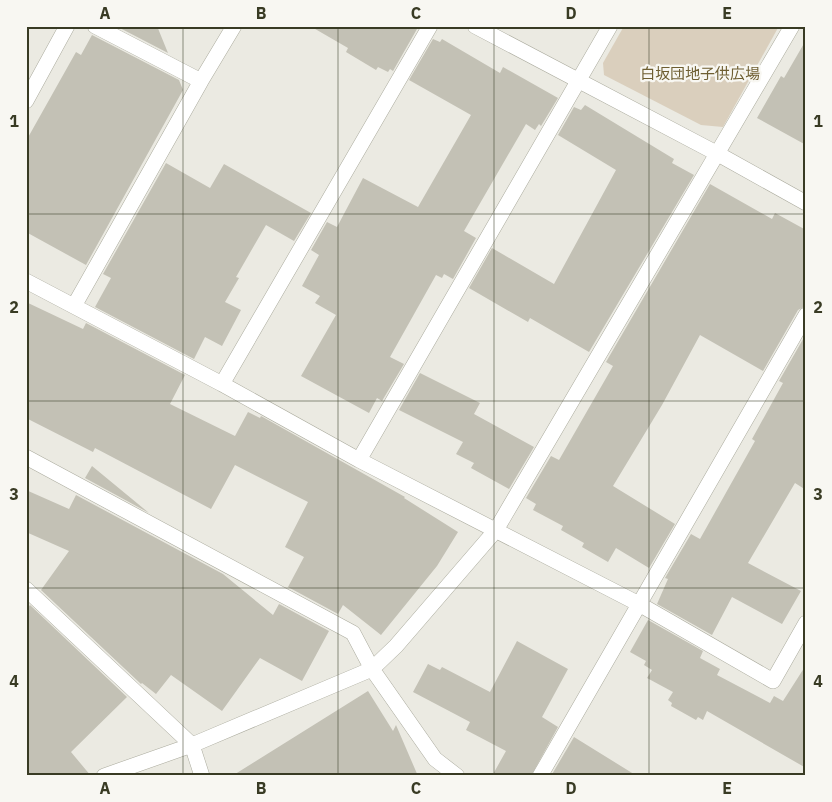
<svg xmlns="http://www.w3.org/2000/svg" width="832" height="802" viewBox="0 0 832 802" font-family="'IBM Plex Sans','Noto Sans JP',sans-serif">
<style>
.green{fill:#dacfbd}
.building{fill:#c3c1b5}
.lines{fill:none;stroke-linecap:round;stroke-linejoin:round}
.street-casing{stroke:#abab9e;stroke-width:16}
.street{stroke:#fff;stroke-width:15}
.grid{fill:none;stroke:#393b24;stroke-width:1;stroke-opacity:0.55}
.labels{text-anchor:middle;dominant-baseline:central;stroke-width:4.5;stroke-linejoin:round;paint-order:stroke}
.park-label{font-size:15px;fill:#6e5e31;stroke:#f8f7f2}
.neatline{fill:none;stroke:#393b24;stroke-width:2}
.grid-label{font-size:16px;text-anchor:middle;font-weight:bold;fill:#393b24}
</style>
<rect width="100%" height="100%" fill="#ebeae2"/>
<path class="green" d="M 624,26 L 779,26 L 723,127 L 701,125 L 604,75 L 603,63 Z"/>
<path class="building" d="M 116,26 L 157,26 L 168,53 Z
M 310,26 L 412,26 L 417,29 L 393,71 L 390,69 L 388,72 L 378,67 L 376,70 L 346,52 L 348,48 Z
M 92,35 L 179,80 L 183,90 L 86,265 L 26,232 L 26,141 L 76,52 L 81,55 Z
M 433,39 L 440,42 L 442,39 L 500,73 L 503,67 L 558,98 L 541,126 L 539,124 L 535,130 L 526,124 L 464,231 L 476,238 L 453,279 L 444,274 L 442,278 L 436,275 L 390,357 L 404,364 L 382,401 L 377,398 L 369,413 L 301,376 L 336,315 L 315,303 L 320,296 L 302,286 L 319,255 L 311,250 L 327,222 L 337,227 L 363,178 L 418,207 L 471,115 L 409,80 Z
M 806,40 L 806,145 L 757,118 L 781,76 L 784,78 Z
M 585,105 L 674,159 L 672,163 L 694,175 L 589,352 L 530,318 L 528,322 L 469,288 L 492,248 L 554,284 L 616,170 L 558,135 L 574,107 L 581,110 Z
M 166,163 L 210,188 L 224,164 L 311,213 L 294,241 L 266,225 L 236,277 L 239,278 L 225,302 L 241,310 L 222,346 L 205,337 L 194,359 L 95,307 L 111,278 L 103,274 Z
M 710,184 L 772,219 L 775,213 L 806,230 L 806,306 L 798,310 L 763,371 L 700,335 L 662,405 L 613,486 L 675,524 L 649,568 L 616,548 L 608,562 L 582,547 L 584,543 L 561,530 L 563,526 L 533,510 L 536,504 L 526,498 L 551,456 L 559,460 L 613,366 L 606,362 Z
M 26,302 L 83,329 L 86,323 L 185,375 L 170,404 L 235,436 L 248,412 L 260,418 L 261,416 L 405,497 L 404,498 L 458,532 L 437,566 L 381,635 L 343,605 L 338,614 L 288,587 L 304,557 L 285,547 L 308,502 L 235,465 L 211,509 L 95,448 L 93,452 L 26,418 Z
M 806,334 L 806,490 L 795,483 L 748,563 L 801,591 L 782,624 L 732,597 L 712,635 L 657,604 L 668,579 L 665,578 L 691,534 L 700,539 L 755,441 L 752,439 L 783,383 L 779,381 Z
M 420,373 L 480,403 L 474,414 L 534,447 L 509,489 L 471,468 L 474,463 L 456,454 L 463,442 L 399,410 Z
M 92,466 L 149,513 L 85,478 Z
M 26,490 L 69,509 L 76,495 L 223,574 L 273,615 L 279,604 L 329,631 L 302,681 L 260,658 L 222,711 L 171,675 L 156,694 L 142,683 L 141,684 L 41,590 L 69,551 L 26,532 Z
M 30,605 L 127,697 L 71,752 L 91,776 L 26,776 L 26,610 Z
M 648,620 L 703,651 L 700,658 L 720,669 L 717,675 L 770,703 L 774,696 L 783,701 L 806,665 L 806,768 L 707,711 L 703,720 L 698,717 L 696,720 L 671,706 L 672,703 L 668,700 L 673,692 L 647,678 L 652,670 L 644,665 L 646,661 L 630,652 Z
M 517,641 L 568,669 L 542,717 L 558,727 L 531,776 L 492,776 L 506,751 L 466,730 L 470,722 L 413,692 L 428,664 L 440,670 L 442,667 L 490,692 Z
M 368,691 L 393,731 L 396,725 L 418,776 L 232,776 Z
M 574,737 L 637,776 L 551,776 Z"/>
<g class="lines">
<g class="street-casing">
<path id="street" d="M 95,26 L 201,81 L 234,26
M 475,26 L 718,154 L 806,203
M 26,101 L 67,26
M 26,281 L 222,384 L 359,460 L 639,604 L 773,681 L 806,623
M 74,306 L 201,81
M 222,384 L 430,26
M 26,457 L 353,633 L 372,669 L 435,759 L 457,776
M 359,460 L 610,26
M 26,589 L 192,745 L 202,776
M 104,776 L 192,745 L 372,669 L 396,646 L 496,530 L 792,26
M 540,776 L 806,315"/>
</g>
<use href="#street" class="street"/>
</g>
<path class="grid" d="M 183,26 L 183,776M 338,26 L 338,776M 494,26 L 494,776M 649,26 L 649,776M 26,214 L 806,214M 26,401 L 806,401M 26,588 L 806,588"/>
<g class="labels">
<g class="park-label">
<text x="700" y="73">白坂団地子供広場</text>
</g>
</g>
<rect width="832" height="802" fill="none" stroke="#f8f7f2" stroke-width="55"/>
<rect x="28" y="28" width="776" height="746" class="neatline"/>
<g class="grid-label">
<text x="105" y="19">A</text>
<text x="261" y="19">B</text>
<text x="416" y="19">C</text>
<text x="571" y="19">D</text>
<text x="727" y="19">E</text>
<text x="14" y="127">1</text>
<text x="818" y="127">1</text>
<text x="14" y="313">2</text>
<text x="818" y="313">2</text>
<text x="14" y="500">3</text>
<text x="818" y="500">3</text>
<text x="14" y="687">4</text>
<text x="818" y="687">4</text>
<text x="105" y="794">A</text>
<text x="261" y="794">B</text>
<text x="416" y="794">C</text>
<text x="571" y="794">D</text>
<text x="727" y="794">E</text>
</g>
</svg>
